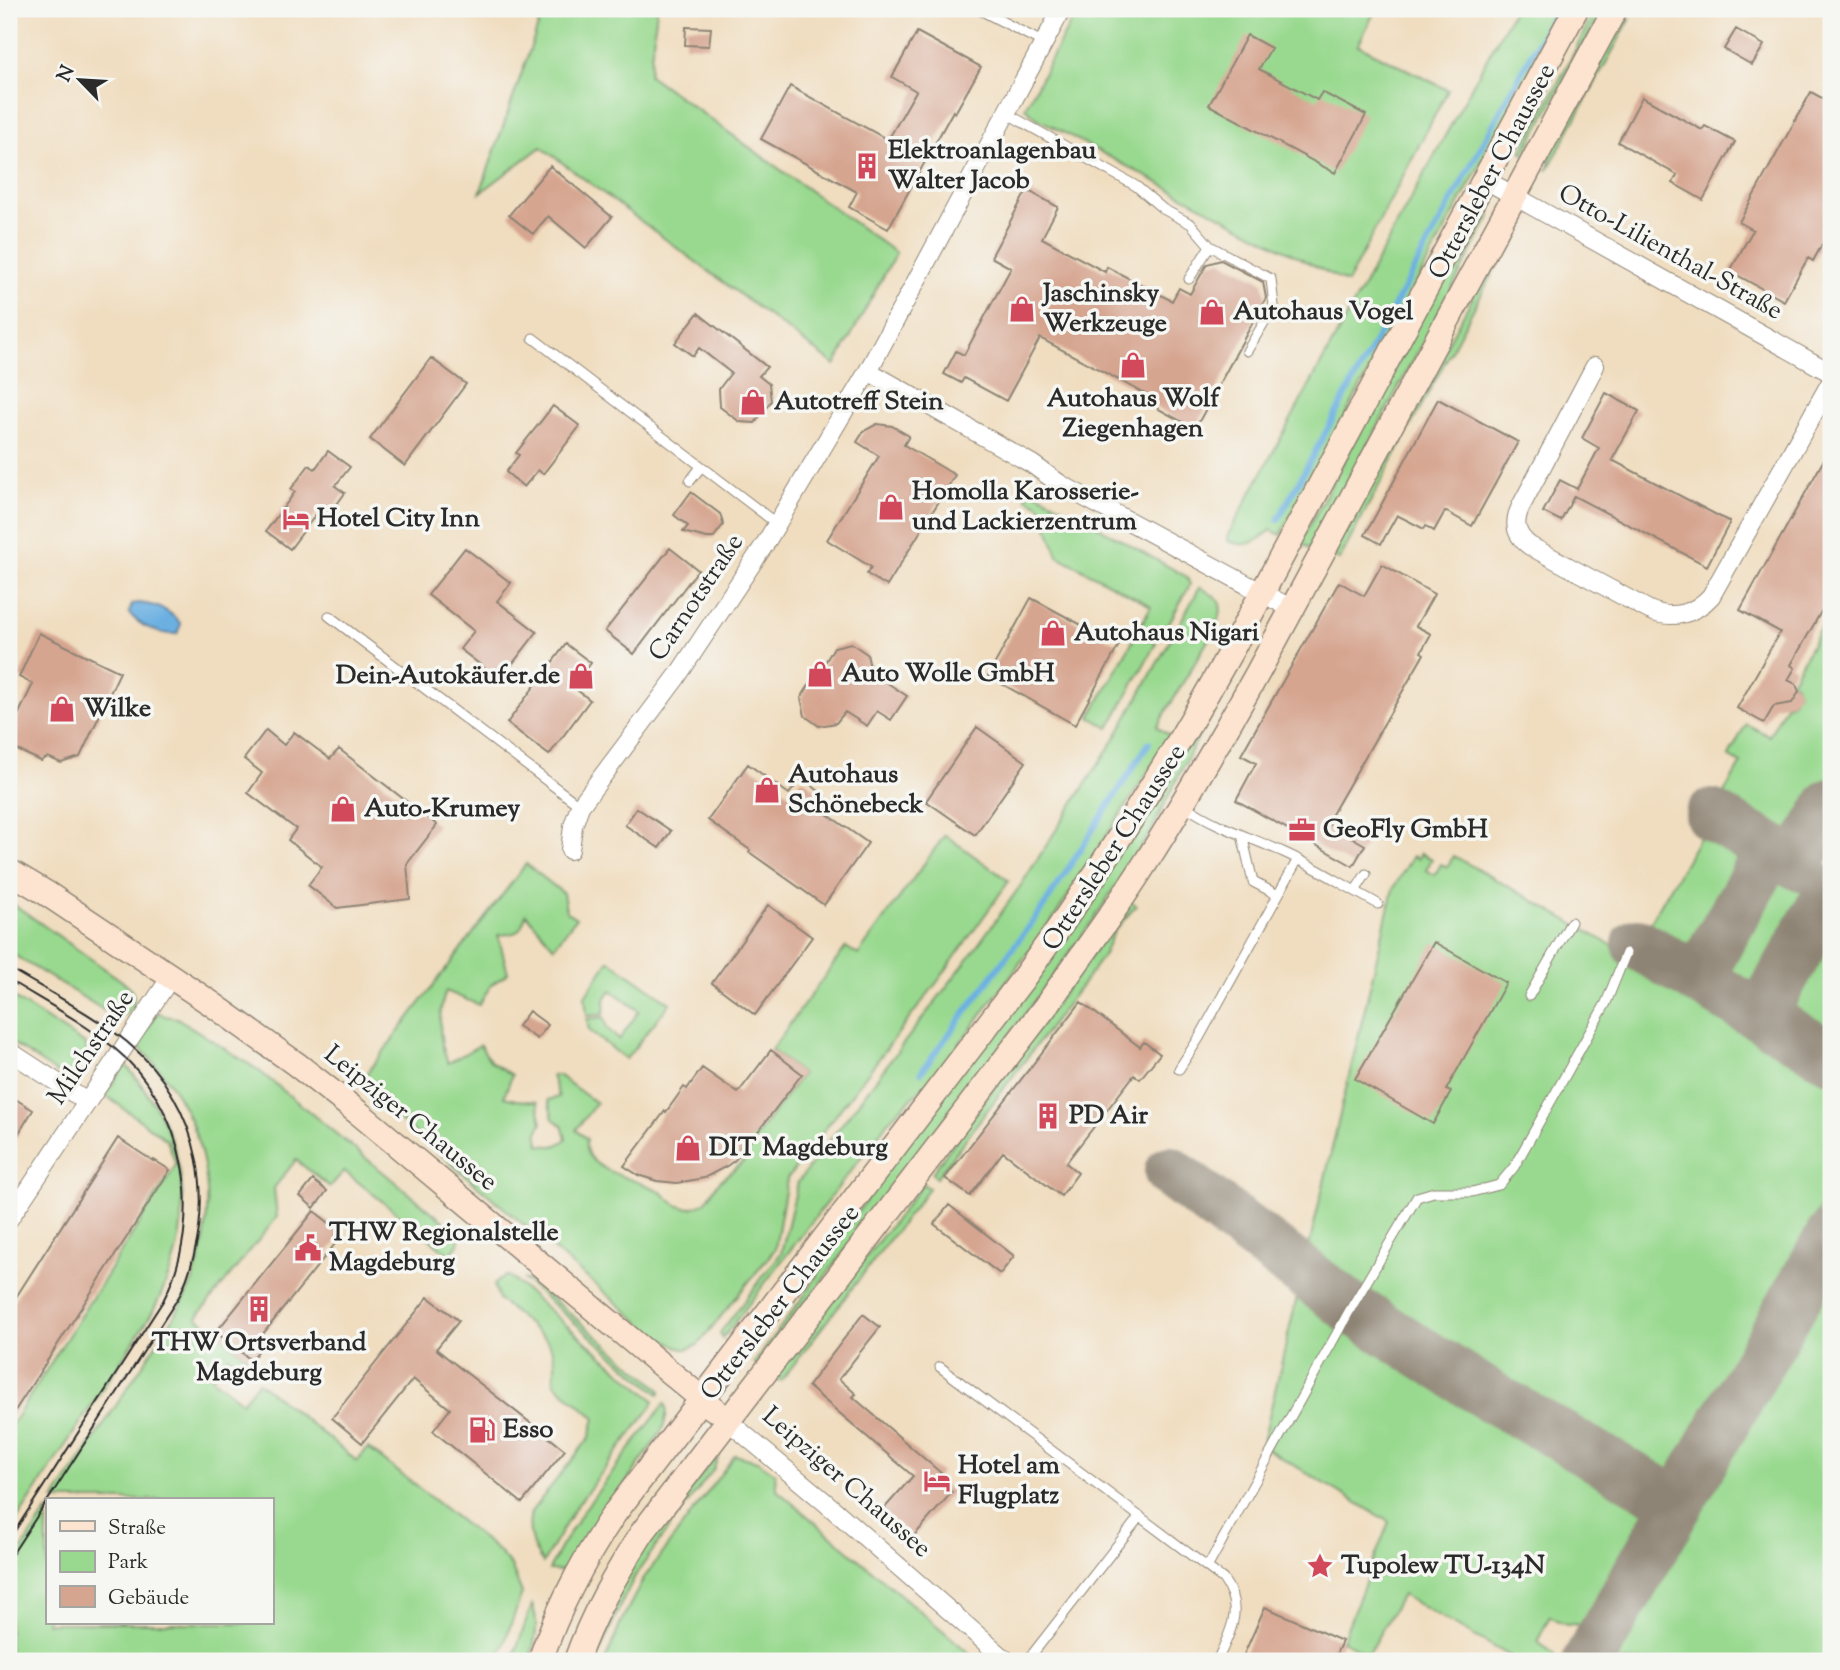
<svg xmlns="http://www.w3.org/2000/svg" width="1840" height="1670" viewBox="0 0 1840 1670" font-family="'Sorts Mill Goudy',serif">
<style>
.green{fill:#99d98f;stroke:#62825d;stroke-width:2}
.water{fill:#6cb0e2;stroke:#4c6e86;stroke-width:2}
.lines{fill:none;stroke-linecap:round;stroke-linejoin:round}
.stream{stroke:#6cb0e2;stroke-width:6}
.taxiway{stroke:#8e8475;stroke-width:52}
.building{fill:#d6a590}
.service-casing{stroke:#8e8475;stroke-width:11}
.minor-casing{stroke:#8e8475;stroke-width:20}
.secondary-casing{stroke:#8e8475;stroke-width:27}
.service{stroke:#fff;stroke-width:9}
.minor{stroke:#fff;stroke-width:18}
.secondary{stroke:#fde4d0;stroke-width:24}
.tram{stroke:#2b2b2b;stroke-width:2}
.labels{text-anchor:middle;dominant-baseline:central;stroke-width:7;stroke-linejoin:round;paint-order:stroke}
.poi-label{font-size:26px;font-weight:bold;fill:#2b2b2b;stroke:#f6f6f2;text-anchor:start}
.street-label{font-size:26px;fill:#2b2b2b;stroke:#f6f6f2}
</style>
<rect width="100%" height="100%" fill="#f6f6f2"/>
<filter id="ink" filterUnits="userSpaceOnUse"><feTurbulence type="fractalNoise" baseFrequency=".0143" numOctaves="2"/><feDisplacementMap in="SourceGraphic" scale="14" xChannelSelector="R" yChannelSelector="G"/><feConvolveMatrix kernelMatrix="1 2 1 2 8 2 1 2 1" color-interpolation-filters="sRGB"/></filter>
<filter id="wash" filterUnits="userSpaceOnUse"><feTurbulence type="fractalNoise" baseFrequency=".00686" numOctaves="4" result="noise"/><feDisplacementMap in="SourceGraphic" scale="28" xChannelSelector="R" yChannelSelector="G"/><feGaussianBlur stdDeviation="1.57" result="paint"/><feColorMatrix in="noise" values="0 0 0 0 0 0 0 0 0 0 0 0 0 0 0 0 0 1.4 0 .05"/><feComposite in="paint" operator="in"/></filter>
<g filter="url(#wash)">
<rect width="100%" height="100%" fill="#f0ddbf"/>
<path class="green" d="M 544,9 L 657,9 L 649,75 L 896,253 L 835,365 L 541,147 L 480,193 Z
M 1078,9 L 1376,9 L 1358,45 L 1448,90 L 1347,283 L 1038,119 L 1025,108 Z
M 1514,9 L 1564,9 L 1281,535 L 1271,530 C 1259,541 1245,549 1228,541 L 1227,537 Z
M 1595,9 L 1603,9 L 1524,154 L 1521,151 L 1575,51 Z
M 1630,19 L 1547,171 L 1553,145 L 1621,21 Z
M 1488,214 L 1491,215 L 1312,549 L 1300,543 L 1469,228 Z
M 1514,233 L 1339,560 L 1332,556 L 1503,242 Z
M 1030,489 L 1187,577 L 1190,585 L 1160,639 L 1140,627 L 1151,606 L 1058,556 L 1040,505 L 1026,498 Z
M 1200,587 C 1219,598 1226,603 1217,625 L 1157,727 L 1171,736 L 1051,922 L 935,1076 L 892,1117 L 722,1339 L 720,1333 L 781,1253 L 798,1182 L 970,956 L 1021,885 L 1117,735 Z
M 1826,618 L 1831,621 L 1831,775 L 1792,844 L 1719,802 L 1741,763 L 1729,756 L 1746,724 L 1769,736 L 1786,705 L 1792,703 L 1798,692 L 1796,684 L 1791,682 Z
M 1137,633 L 1156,643 L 1109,728 L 1090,717 Z
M 1236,659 L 1241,661 L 1197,739 L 1150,833 L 1094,919 L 1021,1020 L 757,1366 L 754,1363 L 806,1293 L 843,1234 Z
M 1704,829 L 1831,903 L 1831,1189 L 1657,1491 L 1582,1627 L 1576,1624 L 1566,1625 L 1550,1616 L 1537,1642 L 1552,1652 L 1557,1661 L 1519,1661 L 1402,1595 L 1368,1654 L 1342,1641 L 1389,1522 L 1262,1446 L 1393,889 L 1413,856 L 1418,859 L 1421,853 L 1432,859 L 1426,870 L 1435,875 L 1441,864 L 1447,867 L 1454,856 L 1631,956 Z
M 945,835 L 1009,881 L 938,981 L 787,1179 L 775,1249 L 698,1345 L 687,1349 L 682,1349 L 655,1335 L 358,1085 L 526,864 L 563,893 L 566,911 L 576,918 L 554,947 L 526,914 C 521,933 518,934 498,935 L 508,973 L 491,985 L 479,1005 L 446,991 C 437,1015 438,1038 448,1063 L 480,1045 L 491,1062 L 512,1075 L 504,1097 L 516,1100 L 537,1102 L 542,1123 C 536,1131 537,1136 540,1145 C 551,1147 558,1147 566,1139 L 562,1125 L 553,1119 L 548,1100 L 559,1097 L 552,1076 L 558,1075 L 596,1103 L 576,1130 L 587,1139 C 577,1169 638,1180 656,1189 C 669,1196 677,1212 694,1207 C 711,1203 710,1191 720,1181 C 728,1174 737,1168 745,1160 L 740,1156 L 744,1150 L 741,1146 L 750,1133 L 756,1137 L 802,1074 L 771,1050 L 846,947 L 858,955 Z
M 9,901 L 129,986 C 140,1001 131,1019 112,1015 L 9,952 Z
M 1130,902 L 1136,906 L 1114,931 L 1104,954 L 1093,970 L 936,1178 L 932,1173 Z
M 609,960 L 670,1003 L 626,1059 L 589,1031 L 587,1019 L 604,1017 L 607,1028 L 619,1040 L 639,1011 L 611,990 L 605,999 L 604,1014 L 587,1016 L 585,996 Z
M 9,995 L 85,1044 L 88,1049 L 66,1079 L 9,1041 Z
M 158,1012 L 165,1016 L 177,1018 L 258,1070 L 460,1235 L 458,1245 L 450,1255 L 344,1171 L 330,1187 L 296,1160 L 274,1188 L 277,1217 L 197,1317 L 251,1360 L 244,1368 L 229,1356 L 212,1378 L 242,1402 L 258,1382 L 357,1461 L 368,1448 L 497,1550 L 511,1566 L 522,1593 L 498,1661 L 9,1661 L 9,1569 L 47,1511 L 47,1623 L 271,1623 L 271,1500 L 54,1500 L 171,1322 C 179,1309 187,1295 193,1280 C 225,1193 202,1108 137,1045 Z
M 125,1064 C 192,1142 200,1222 152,1313 L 9,1532 L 9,1429 L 176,1165 L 167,1140 L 105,1095 Z
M 923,1184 L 929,1188 L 781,1381 L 776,1381 L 772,1378 Z
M 506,1276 L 509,1276 L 654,1400 L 652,1406 L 575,1508 L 543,1563 C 531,1549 527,1529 531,1512 L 590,1437 L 595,1418 L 555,1384 C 553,1377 555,1373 555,1366 C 556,1355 551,1346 545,1338 L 499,1300 L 494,1285 L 498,1280 Z
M 523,1279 L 531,1281 L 653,1383 L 661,1391 L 659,1394 Z
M 1831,1281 L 1831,1661 L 1614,1661 Z
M 665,1403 C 669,1413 665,1424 660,1434 L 568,1567 L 560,1571 L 549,1570 L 560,1548 L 584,1510 Z
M 735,1455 L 757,1461 L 775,1473 L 776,1486 L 778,1491 L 974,1657 L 984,1655 L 990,1661 L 605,1661 L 623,1618 L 644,1578 Z
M 718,1458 L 713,1470 L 673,1522 L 635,1576 L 619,1608 L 596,1661 L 586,1661 L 633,1564 L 711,1463 Z
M 532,1605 C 540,1624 535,1642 529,1661 L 512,1661 Z"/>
<path class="water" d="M 139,603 C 157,605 170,610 181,624 L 177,634 C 159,635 141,627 129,613 L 132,604 Z"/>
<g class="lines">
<path class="stream" d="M 1278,520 L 1556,9
M 921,1072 L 1044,906 L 1149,743"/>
<path class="taxiway" d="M 1711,815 L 1801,866
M 1797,864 L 1831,804
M 1638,944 L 1831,1057
M 1697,979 L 1771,849
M 1761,1016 L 1831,891
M 1170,1172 L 1351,1308 L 1492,1397 L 1678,1503
M 1588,1661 L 1831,1236"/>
</g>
<g id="blocks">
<path class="building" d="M 686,27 L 711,28 L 709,46 L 685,45 Z
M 1736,29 L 1764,45 L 1752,65 L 1724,49 Z
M 917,32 L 981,67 L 955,113 L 953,111 L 888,229 L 849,207 L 857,192 L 761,139 L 790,86 L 888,140 L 916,91 L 892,77 Z
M 1247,35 L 1271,48 L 1259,69 L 1317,100 L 1322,92 L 1366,115 L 1335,173 L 1209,105 Z
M 1811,92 L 1831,103 L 1831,213 L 1825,225 L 1831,228 L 1813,261 L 1808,258 L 1784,301 L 1730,271 L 1753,230 L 1739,222 Z
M 1642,97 L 1702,130 L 1705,126 L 1735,142 L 1703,200 L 1673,183 L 1677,175 L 1618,142 Z
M 550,166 L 612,217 L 586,248 L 548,216 L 533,234 L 509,215 Z
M 1027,190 L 1058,207 L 1042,238 L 1105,272 L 1107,267 L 1172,301 L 1179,288 L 1190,294 L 1207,264 L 1221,260 L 1263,282 L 1266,298 L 1195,429 L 1146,402 L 1149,396 L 1040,338 L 1006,401 L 964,378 L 961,383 L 944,374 L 956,351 L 964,355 L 1011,268 L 991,257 Z
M 698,313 L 767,367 L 759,376 L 769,384 L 771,401 L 755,423 L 740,422 L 720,407 L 719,389 L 731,373 L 699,348 L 693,356 L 675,343 Z
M 431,358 L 466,384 L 405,466 L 370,439 Z
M 1606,393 L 1639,411 L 1612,460 L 1730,522 L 1707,566 L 1574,496 L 1561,521 L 1543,512 L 1560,480 L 1577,489 L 1599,448 L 1582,438 Z
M 1438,399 L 1518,442 L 1472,526 L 1445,511 L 1434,531 L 1426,526 L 1424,529 L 1397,515 L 1381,544 L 1365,535 Z
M 553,406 L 580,426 L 543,474 L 538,470 L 524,487 L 506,472 L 519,455 L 516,453 Z
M 877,424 L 892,426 L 909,436 L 904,445 L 955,475 L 887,586 L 867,574 L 871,567 L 827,540 L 879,456 L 857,442 L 864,431 Z
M 1831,447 L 1831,594 L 1791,665 L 1795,668 L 1788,680 L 1796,684 L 1799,692 L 1792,703 L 1774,706 L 1764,723 L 1737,708 L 1780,632 L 1740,610 Z
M 328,451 L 350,467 L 335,486 L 345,493 L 329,515 L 320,509 L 290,549 L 266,531 L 295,492 L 291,489 L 309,465 L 315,469 Z
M 691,492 L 720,514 L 722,519 L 723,525 L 713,538 L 707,538 L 683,532 L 688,526 L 674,515 Z
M 465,548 L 511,583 L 497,601 L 537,632 L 500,680 L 460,649 L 474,631 L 428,595 Z
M 670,548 L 698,570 L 634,654 L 605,631 Z
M 1382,564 L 1434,594 L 1416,626 L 1431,634 L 1421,652 L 1424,654 L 1327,823 L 1365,845 L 1353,866 L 1236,800 L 1256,763 L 1241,755 L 1339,582 L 1364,596 Z
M 1031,598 L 1119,645 L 1075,725 L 988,676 Z
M 39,633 L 120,672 L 80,757 L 61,763 L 48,757 L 41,761 L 9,746 L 9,734 L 33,684 L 19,677 Z
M 851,643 L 867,654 L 871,672 L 907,696 L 891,720 L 877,711 L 867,726 L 845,712 L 836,723 L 819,726 L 805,716 L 801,698 L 811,682 L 814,682 L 834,647 Z
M 566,644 L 591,663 L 573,687 L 590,700 L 549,755 L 507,723 Z
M 977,727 L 1026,762 L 975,835 L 926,801 Z
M 266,730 L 284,745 L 294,732 L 330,759 L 339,749 L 437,825 L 407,864 L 410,899 L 337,908 L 308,885 L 322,867 L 288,840 L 296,829 L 248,793 L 262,773 L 244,759 Z
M 748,764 L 789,794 L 802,778 L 825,796 L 817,807 L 868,843 L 824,905 L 749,852 L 750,850 L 708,820 Z
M 637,808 L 671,831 L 659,848 L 625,825 Z
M 768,905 L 812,937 L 755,1015 L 712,983 Z
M 1434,942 L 1506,983 L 1446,1090 L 1451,1092 L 1433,1124 L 1355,1079 Z
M 1081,1002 L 1140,1047 L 1144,1042 L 1160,1054 L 1140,1079 L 1134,1075 L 1066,1163 L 1078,1173 L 1061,1196 L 1003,1152 L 970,1196 L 945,1178 Z
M 529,1011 L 548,1025 L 537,1039 L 518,1026 Z
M 771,1050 L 802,1074 L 760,1129 L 735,1160 L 727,1166 L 704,1178 L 677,1183 L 657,1181 L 638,1175 L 624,1166 L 665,1111 L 666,1112 L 684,1087 L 687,1089 L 702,1068 L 738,1093 Z
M 9,1095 L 33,1110 L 9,1149 Z
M 118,1138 L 153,1161 L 154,1160 L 170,1170 L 9,1420 L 9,1308 Z
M 313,1180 L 327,1191 L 314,1208 L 300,1196 Z
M 949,1205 L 1014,1256 L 1000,1274 L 934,1224 Z
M 314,1211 L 343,1234 L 258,1340 L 263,1345 L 251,1360 L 216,1332 Z
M 428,1297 L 459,1321 L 436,1349 L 565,1450 L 522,1503 L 433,1431 L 450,1409 L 413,1379 L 362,1443 L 332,1418 Z
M 863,1314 L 880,1327 L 839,1379 L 856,1394 L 853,1397 L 941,1473 L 936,1478 L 952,1492 L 913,1537 L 882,1511 L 913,1476 L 808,1386 Z
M 1265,1607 L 1342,1641 L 1333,1661 L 1241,1661 Z"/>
</g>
</g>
<g filter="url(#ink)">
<use href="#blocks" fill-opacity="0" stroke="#8e8475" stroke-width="2"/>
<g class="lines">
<g class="service-casing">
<path id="service" d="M 978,9 L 1044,43
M 1006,113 L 1136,186 L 1163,209 L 1191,224 L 1210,246
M 1189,279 L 1210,246 L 1271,279 L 1274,306 L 1247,351
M 533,338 L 777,524
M 690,481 L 701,467
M 329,616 L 580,806
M 1184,805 C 1214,826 1249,837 1283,852 C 1308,863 1332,878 1355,891 L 1366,874
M 1242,835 L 1253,882 L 1278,895
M 1355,891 L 1378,904
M 1529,996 L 1571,922
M 1179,1069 L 1199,1038 L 1298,859
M 940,1367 L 1223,1579 C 1245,1609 1230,1632 1217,1661
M 1208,1566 L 1351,1308 L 1417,1197 L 1434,1192 L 1472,1192 L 1499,1185 L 1514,1167 L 1606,1003 L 1626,953
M 1027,1661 L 1140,1516"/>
</g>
<g class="minor-casing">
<path id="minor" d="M 1484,179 L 1831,373
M 1595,366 L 1521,506 C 1513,522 1515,535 1530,546 L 1649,610 C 1671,620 1694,615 1711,596 L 1831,382
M 868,371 L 1032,464 L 1060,484 L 1292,609
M 570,850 L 573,826 L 580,806 L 676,678 L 765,544 L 868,371 L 1062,9
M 9,1051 L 87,1102
M 9,1219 L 171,977
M 728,1421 L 826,1503 L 1007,1661"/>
</g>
<g class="secondary-casing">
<path id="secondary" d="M 9,871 L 46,893 L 212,1004 L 296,1064 L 360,1114 L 714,1409
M 540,1661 C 558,1608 583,1560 614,1514 L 1022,980 C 1099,874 1169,763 1232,649 L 1576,9
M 576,1661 C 592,1615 616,1574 642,1533 L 1049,1002 C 1078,960 1109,919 1137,876 C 1180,810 1219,742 1257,674 L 1615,9"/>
</g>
<use href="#service" class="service"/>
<use href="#minor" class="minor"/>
<use href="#secondary" class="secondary"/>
<path class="tram" d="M 9,968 C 47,991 92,1014 127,1042 C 202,1104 220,1208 180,1295 L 48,1500
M 9,980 C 43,1001 81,1021 113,1047 C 187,1107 206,1218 163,1301 L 9,1540
M 9,1559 L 47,1501"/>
</g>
</g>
<defs>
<g id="building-bare" transform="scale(2.1)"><path d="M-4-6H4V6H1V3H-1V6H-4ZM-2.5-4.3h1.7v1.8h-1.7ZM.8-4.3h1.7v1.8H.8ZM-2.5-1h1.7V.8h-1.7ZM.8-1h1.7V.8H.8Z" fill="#d1495b" stroke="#f6f6f2" stroke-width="2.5" paint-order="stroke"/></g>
<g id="shop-bare" transform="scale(2.1)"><path d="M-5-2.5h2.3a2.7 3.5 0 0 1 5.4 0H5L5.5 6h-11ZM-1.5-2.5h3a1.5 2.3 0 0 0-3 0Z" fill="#d1495b" stroke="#f6f6f2" stroke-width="2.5" paint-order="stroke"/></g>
<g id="hotel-bare" transform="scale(2.1)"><path d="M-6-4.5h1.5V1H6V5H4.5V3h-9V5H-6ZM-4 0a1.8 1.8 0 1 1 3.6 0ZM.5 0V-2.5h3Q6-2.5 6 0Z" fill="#d1495b" stroke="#f6f6f2" stroke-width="2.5" paint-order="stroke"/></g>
<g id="office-bare" transform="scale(2.1)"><path d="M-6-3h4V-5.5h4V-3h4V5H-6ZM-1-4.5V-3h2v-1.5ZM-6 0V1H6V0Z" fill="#d1495b" stroke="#f6f6f2" stroke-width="2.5" paint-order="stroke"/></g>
<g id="civic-bare" transform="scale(2.1)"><path d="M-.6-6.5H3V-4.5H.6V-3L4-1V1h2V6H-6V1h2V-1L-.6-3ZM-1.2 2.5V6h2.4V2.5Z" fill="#d1495b" stroke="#f6f6f2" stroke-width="2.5" paint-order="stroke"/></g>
<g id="fuel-bare" transform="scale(2.1)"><path d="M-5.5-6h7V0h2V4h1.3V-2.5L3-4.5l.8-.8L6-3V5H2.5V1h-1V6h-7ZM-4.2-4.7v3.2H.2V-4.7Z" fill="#d1495b" stroke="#f6f6f2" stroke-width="2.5" paint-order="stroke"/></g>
<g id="sight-bare" transform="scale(2.1)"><path d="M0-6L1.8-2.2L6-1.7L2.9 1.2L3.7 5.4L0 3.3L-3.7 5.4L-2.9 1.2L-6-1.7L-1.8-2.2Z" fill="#d1495b" stroke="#f6f6f2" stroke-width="2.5" paint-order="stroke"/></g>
</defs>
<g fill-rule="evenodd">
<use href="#building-bare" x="867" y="166"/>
<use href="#shop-bare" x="1022" y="309"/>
<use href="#shop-bare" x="1212" y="312"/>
<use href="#shop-bare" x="1133" y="365"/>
<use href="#shop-bare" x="753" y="402"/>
<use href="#shop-bare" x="891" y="507"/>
<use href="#hotel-bare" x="296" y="519"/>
<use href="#shop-bare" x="1053" y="633"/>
<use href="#shop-bare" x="820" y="674"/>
<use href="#shop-bare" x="581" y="676"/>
<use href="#shop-bare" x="62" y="709"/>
<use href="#shop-bare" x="767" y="790"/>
<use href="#shop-bare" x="343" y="809"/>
<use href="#office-bare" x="1302" y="830"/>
<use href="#building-bare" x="1048" y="1116"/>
<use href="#shop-bare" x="688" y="1148"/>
<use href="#civic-bare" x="308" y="1248"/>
<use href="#building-bare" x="259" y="1309"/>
<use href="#fuel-bare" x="482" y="1430"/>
<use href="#hotel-bare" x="937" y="1481"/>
<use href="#sight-bare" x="1320" y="1566"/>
</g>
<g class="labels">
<g class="poi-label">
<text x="888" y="151">Elektroanlagenbau<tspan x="888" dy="30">Walter Jacob</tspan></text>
<text x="1043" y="294">Jaschinsky<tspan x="1043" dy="30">Werkzeuge</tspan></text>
<text x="1233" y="312">Autohaus Vogel</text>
<text x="1133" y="399" text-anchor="middle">Autohaus Wolf<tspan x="1133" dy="30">Ziegenhagen</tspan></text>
<text x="774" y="402">Autotreff Stein</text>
<text x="912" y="492">Homolla Karosserie-<tspan x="912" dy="30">und Lackierzentrum</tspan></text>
<text x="317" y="519">Hotel City Inn</text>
<text x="1074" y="633">Autohaus Nigari</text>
<text x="841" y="674">Auto Wolle GmbH</text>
<text x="560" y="676" text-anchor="end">Dein-Autokäufer.de</text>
<text x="83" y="709">Wilke</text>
<text x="788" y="775">Autohaus<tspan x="788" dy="30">Schönebeck</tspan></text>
<text x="364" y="809">Auto-Krumey</text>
<text x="1323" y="830">GeoFly GmbH</text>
<text x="1069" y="1116">PD Air</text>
<text x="709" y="1148">DIT Magdeburg</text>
<text x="329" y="1233">THW Regionalstelle<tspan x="329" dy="30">Magdeburg</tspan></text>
<text x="259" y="1343" text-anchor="middle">THW Ortsverband<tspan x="259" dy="30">Magdeburg</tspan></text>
<text x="503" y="1430">Esso</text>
<text x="958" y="1466">Hotel am<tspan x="958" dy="30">Flugplatz</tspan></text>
<text x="1341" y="1566">Tupolew TU-134N</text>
</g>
<g class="street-label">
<text transform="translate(1493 172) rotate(-62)">Ottersleber Chaussee</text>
<text transform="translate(1670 253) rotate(29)">Otto-Lilienthal-Straße</text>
<text transform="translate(697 598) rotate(-56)">Carnotstraße</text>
<text transform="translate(1115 848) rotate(-57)">Ottersleber Chaussee</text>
<text transform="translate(92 1048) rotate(-56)">Milchstraße</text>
<text transform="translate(410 1119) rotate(39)">Leipziger Chaussee</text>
<text transform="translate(781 1303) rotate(-52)">Ottersleber Chaussee</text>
<text transform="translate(846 1483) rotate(41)">Leipziger Chaussee</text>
</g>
</g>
<rect width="1840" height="1670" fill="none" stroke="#f6f6f2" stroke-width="35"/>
<rect x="46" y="1498" width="228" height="126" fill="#f6f6f2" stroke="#a5a5a2" stroke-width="2"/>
<rect x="60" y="1521" width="35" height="10" fill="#fde4d0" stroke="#a5a5a2" stroke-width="2"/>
<text x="108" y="1534" font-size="21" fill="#2b2b2b">Straße</text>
<rect x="60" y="1551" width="35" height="21" fill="#99d98f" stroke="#a5a5a2" stroke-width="2"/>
<text x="108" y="1568" font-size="21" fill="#2b2b2b">Park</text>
<rect x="60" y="1586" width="35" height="21" fill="#d6a590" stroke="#a5a5a2" stroke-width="2"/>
<text x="108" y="1604" font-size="21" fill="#2b2b2b">Gebäude</text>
<g transform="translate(80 80) rotate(295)" stroke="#f6f6f2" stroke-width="5" paint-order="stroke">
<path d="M0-5L12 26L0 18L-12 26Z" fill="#2b2b2b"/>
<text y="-10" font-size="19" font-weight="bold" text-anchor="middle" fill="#2b2b2b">N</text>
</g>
</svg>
